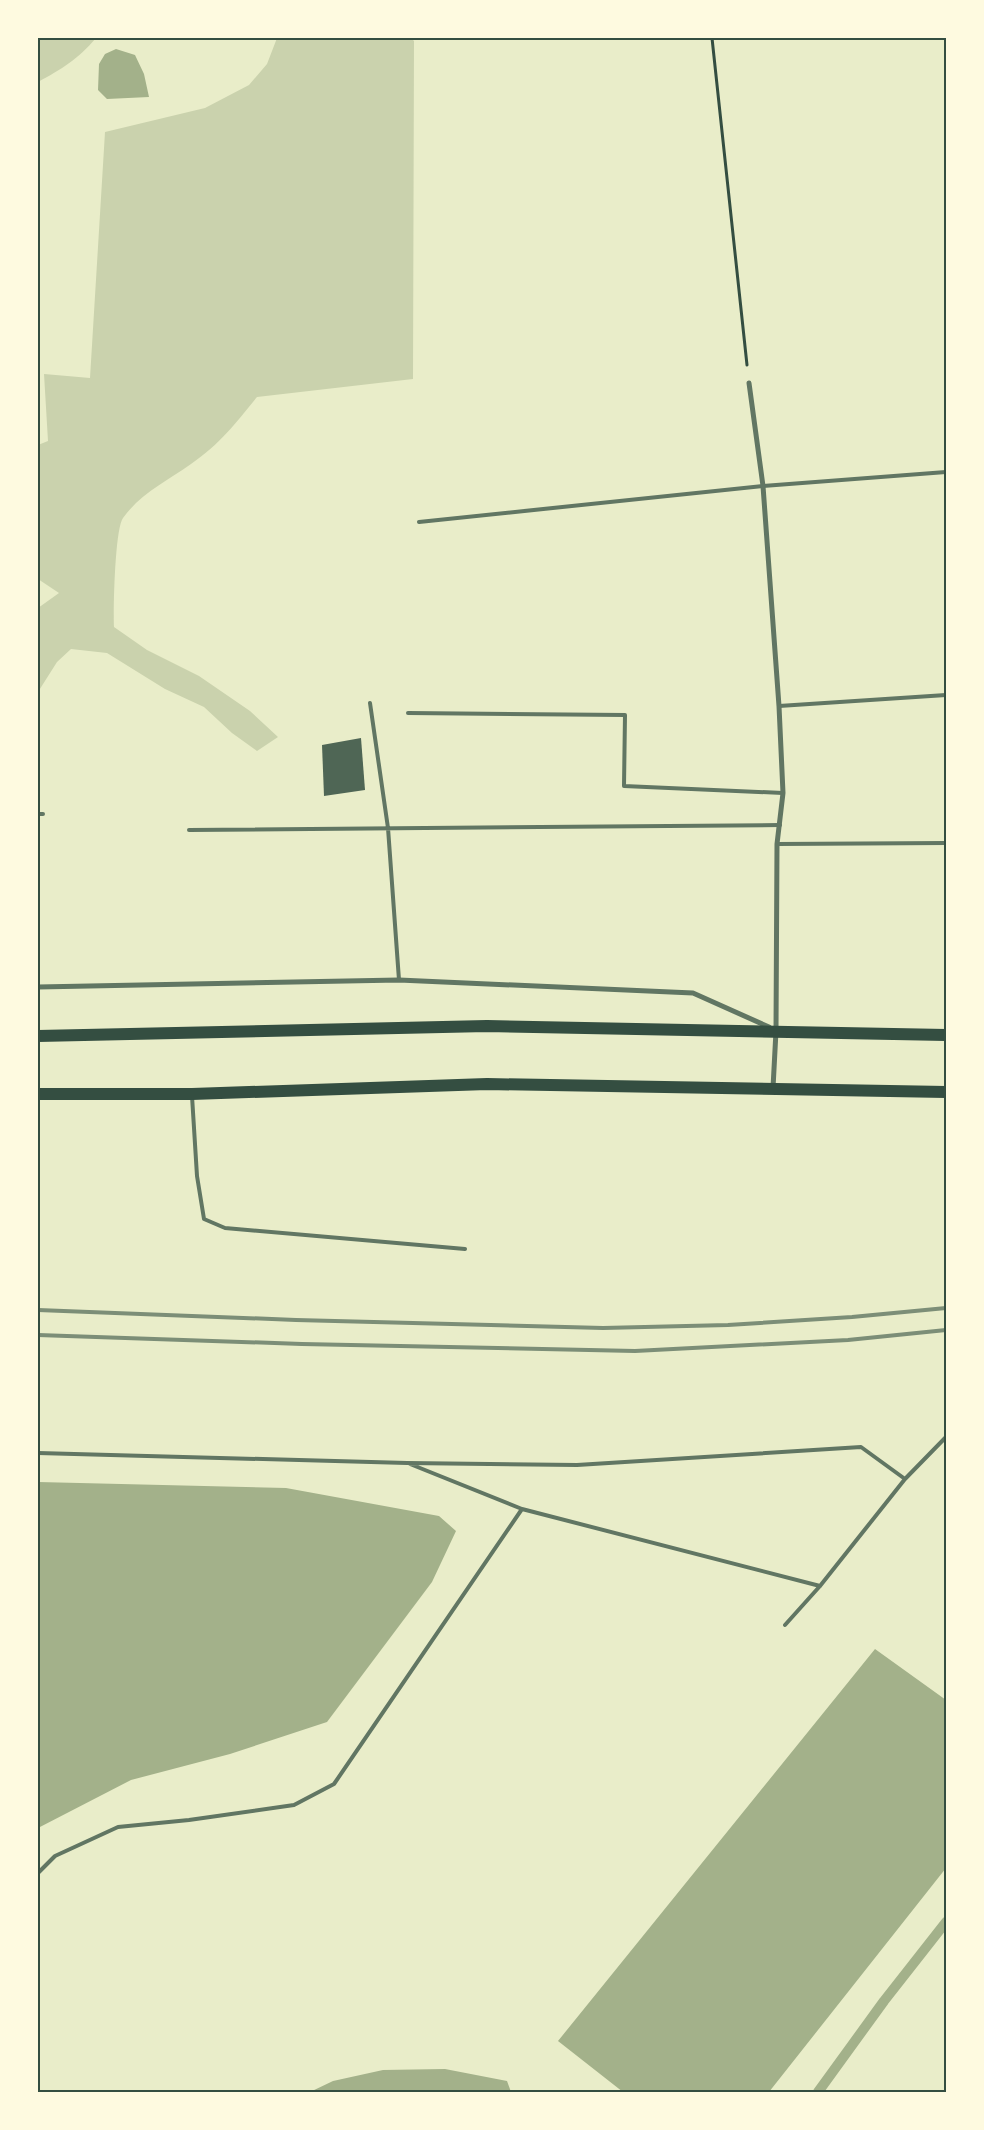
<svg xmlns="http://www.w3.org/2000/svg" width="984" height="2130" viewBox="0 0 984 2130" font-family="'Golos Text',sans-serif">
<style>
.green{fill:#cad2ad}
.water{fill:#a3b18a}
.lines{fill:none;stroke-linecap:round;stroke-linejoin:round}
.stream{stroke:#a3b18a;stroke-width:10}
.building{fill:#4f6655}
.path{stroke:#344e41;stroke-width:3}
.service{stroke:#617663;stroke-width:4}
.minor{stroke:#617663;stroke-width:5}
.primary{stroke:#344e41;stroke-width:12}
.rail{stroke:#7c8e77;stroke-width:4}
.neatline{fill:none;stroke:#344e41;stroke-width:2}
</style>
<rect width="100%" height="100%" fill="#e9edc9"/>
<path class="green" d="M 38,38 L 96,38 C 78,59 62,69 38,82 Z
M 277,38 L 411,38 L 414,41 L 413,379 L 257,397 C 236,423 220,444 191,464 C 166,482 142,492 123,518 C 115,528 113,610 114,627 L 147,650 L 199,676 L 250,711 L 278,737 L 257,751 L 232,733 L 204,707 L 165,689 L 107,653 L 71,649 L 57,662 L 38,692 L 38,608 L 59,593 L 38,579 L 38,445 L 48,441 L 44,374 L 90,378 L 105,132 L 205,108 L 249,85 L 267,64 Z"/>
<path class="water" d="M 116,49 L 135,55 L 144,74 L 149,97 L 107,99 L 98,90 L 99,64 L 105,54 Z
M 38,1482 L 286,1488 L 439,1516 L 456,1531 L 432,1582 L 327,1722 L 230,1754 L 131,1780 L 38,1828 Z
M 875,1649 L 946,1700 L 946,1868 L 769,2092 L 623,2092 L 558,2041 Z
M 445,2069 L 507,2081 L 511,2092 L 310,2092 L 333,2081 L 383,2070 Z"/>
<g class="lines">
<path class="stream" d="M 818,2092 L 884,2001 L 946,1922"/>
</g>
<path class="building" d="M 361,738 L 365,790 L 324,796 L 322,745 Z"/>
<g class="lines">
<path class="path" d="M 712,38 L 747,365"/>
<path class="service" d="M 419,522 L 763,486 L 946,472
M 370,703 L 388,828 L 399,980
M 779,706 L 946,695
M 408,713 L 625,715 L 624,786 L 783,793
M 38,814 L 43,814
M 189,830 L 780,825
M 777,844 L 946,843
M 192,1096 L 197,1176 L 204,1219 L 225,1228 L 465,1249
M 38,1453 L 407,1463 L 577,1465 L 861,1447 L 905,1479
M 410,1464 L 522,1509 L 820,1586
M 785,1625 L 820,1586 L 905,1479 L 946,1437
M 38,1873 L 55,1856 L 118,1827 L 189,1820 L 294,1805 L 334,1784 L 522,1509"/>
<path class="minor" d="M 749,383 L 763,486 L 779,706 L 783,793 L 777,844 L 776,1031 L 773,1088
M 38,987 L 399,980 L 693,993 L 769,1027"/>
<path class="primary" d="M 38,1036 L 487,1026 L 946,1035
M 38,1094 L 192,1094 L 487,1084 L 946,1092"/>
<path class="rail" d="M 38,1310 L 296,1320 L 603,1328 L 728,1325 L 852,1317 L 946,1308
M 38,1335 L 302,1344 L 635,1351 L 848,1340 L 946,1330"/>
</g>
<rect width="984" height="2130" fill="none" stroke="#fefae0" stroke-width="78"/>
<rect x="39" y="39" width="906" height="2052" class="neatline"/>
</svg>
